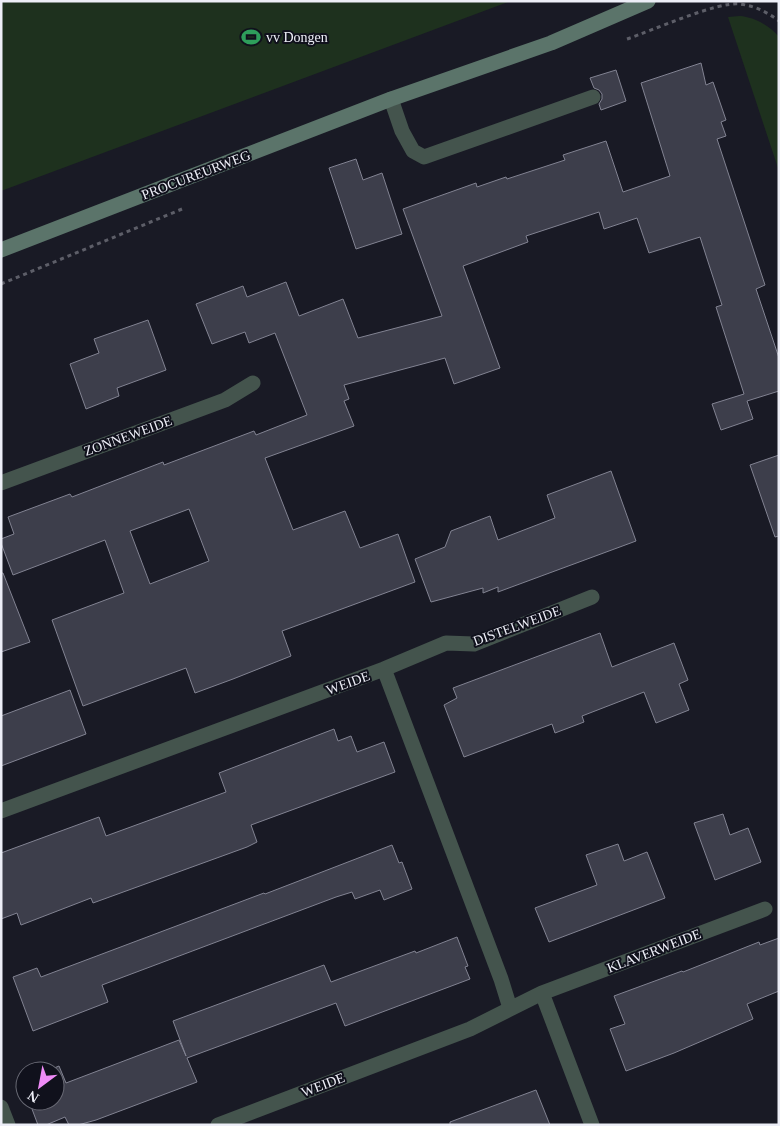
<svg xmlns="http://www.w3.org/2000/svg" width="780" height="1126" viewBox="0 0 780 1126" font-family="Georgia,serif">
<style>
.green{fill:#1e311e}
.building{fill:#3d3e4b;stroke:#828392;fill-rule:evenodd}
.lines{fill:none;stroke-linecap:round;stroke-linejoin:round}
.path{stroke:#5d5e68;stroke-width:3;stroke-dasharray:4 4;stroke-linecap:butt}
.minor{stroke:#44544d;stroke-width:15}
.secondary{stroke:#5b746a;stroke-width:15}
.labels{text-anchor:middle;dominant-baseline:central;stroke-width:4;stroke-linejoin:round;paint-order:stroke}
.poi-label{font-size:14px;fill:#edeef7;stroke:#10111c;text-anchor:start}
.street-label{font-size:14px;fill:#edeef7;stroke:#10111c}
</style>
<rect width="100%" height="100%" fill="#191a25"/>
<path class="green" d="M 1,1 L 511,1 L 1,191 Z
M 740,16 C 754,17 770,26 779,37 L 779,171 L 728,17 Z"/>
<path class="building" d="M 701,63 L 706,85 L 713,82 L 726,120 L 721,122 L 726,136 L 717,139 L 765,285 L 756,289 L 779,358 L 779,391 L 747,401 L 753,419 L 721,430 L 712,404 L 744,394 L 716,307 L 722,305 L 700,237 L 649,253 L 637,218 L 604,229 L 599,212 L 526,236 L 528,242 L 463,266 L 500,368 L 454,384 L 445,358 L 344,385 L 349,399 L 344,401 L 354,426 L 265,458 L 293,530 L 345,511 L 360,548 L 398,534 L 415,582 L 282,631 L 291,656 L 233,679 L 195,693 L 186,668 L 83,706 L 52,620 L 124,593 L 105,540 L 13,575 L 1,543 L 1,539 L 14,534 L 8,517 L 70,494 L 72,497 L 163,462 L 164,465 L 254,431 L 256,435 L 307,415 L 275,333 L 249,343 L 245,332 L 212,344 L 196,304 L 243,286 L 247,297 L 286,282 L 299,316 L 343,299 L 358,338 L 442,316 L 403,209 L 476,183 L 477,187 L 506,177 L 507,179 L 565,160 L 563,155 L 606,141 L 623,192 L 670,176 L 641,83 ZM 189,509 L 209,561 L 150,584 L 130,531 Z
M 616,70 L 626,101 L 601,110 L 599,104 L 602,99 L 602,94 L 599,90 L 594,88 L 590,78 Z
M 356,159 L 363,180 L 382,173 L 402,234 L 356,249 L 329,168 Z
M 148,320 L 166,370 L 117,388 L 119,396 L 86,409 L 70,364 L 99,353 L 94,339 Z
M 779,455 L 779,536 L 775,537 L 750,465 Z
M 611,471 L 636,541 L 498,592 L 498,587 L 483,593 L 483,588 L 431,602 L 415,559 L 445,547 L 451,531 L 490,516 L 498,540 L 555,518 L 547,495 Z
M 1,573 L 3,573 L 30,642 L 1,652 Z
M 600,633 L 612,667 L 674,643 L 688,680 L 679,684 L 689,710 L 656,723 L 644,692 L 582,716 L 584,722 L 555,733 L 552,724 L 464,757 L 444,705 L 457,698 L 453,688 Z
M 70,690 L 86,734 L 1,766 L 1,716 Z
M 334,729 L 338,741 L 351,736 L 357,752 L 384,742 L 395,772 L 251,825 L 257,842 L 247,847 L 93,903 L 91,898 L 21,925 L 17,913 L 1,919 L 1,853 L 99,817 L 106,836 L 180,809 L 226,792 L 219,773 Z
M 723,814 L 730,835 L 748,828 L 761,862 L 715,880 L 694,823 Z
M 618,844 L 624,861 L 647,852 L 665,898 L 549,942 L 535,908 L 597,885 L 586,855 Z
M 392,845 L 399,863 L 402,862 L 412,889 L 384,900 L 380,890 L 355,899 L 352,892 L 336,897 L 102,985 L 108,1002 L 33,1031 L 13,977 L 37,968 L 41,977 L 264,893 L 265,894 Z
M 457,937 L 468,966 L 465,967 L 470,979 L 345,1026 L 336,1003 L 187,1058 L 197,1082 L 96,1120 L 78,1125 L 69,1125 L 65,1117 L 46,1125 L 38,1125 L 29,1101 L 55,1101 L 55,1071 L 47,1071 L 59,1066 L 66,1083 L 179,1040 L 186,1056 L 173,1021 L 324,965 L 331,982 L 415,951 L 416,953 Z
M 779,938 L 779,991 L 747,1004 L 753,1019 L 674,1053 L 626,1071 L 610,1029 L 625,1024 L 614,996 L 682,971 L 683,972 L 759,942 L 760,945 Z
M 536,1090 L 550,1125 L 450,1125 L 450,1122 Z"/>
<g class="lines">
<path class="path" d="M 627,39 C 651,31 718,1 740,4 C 755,6 767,12 779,21
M 1,284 L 182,209"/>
<path class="minor" d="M 391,99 L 402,131 L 413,151 L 424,157 L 593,97
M 1,483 L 225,400 L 253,383
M 384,669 L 446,643 L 474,644 L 592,597
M 1,811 L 384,669 L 501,979 L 510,1008
M 542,993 L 765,909
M 1,1107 L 8,1125
M 218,1125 L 470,1029 L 542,993 L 592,1125"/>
<path class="secondary" d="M 1,250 L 391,99 L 551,43 L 648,1"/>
</g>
<defs>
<g id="stadium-bare" transform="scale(1.5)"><path d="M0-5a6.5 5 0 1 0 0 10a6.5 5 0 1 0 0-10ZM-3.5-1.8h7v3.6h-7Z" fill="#2e9e5b" stroke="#10111c" stroke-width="2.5" paint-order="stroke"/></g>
</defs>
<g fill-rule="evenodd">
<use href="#stadium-bare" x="251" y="37"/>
</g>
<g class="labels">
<g class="poi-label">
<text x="266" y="37">vv Dongen</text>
</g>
<g class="street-label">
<text transform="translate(196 175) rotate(-21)">PROCUREURWEG</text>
<text transform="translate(128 436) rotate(-20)">ZONNEWEIDE</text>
<text transform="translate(517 626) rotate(-20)">DISTELWEIDE</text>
<text transform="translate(348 683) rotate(-20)">WEIDE</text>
<text transform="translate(654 951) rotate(-21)">KLAVERWEIDE</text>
<text transform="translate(323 1085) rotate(-21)">WEIDE</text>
</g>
</g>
<rect width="780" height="1126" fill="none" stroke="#edeef7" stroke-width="5"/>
<g transform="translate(40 1086) rotate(212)"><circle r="24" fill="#10111c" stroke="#686974"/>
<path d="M0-4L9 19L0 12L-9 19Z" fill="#ef8bf7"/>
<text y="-8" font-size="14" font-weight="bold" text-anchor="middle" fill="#edeef7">N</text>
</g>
</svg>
